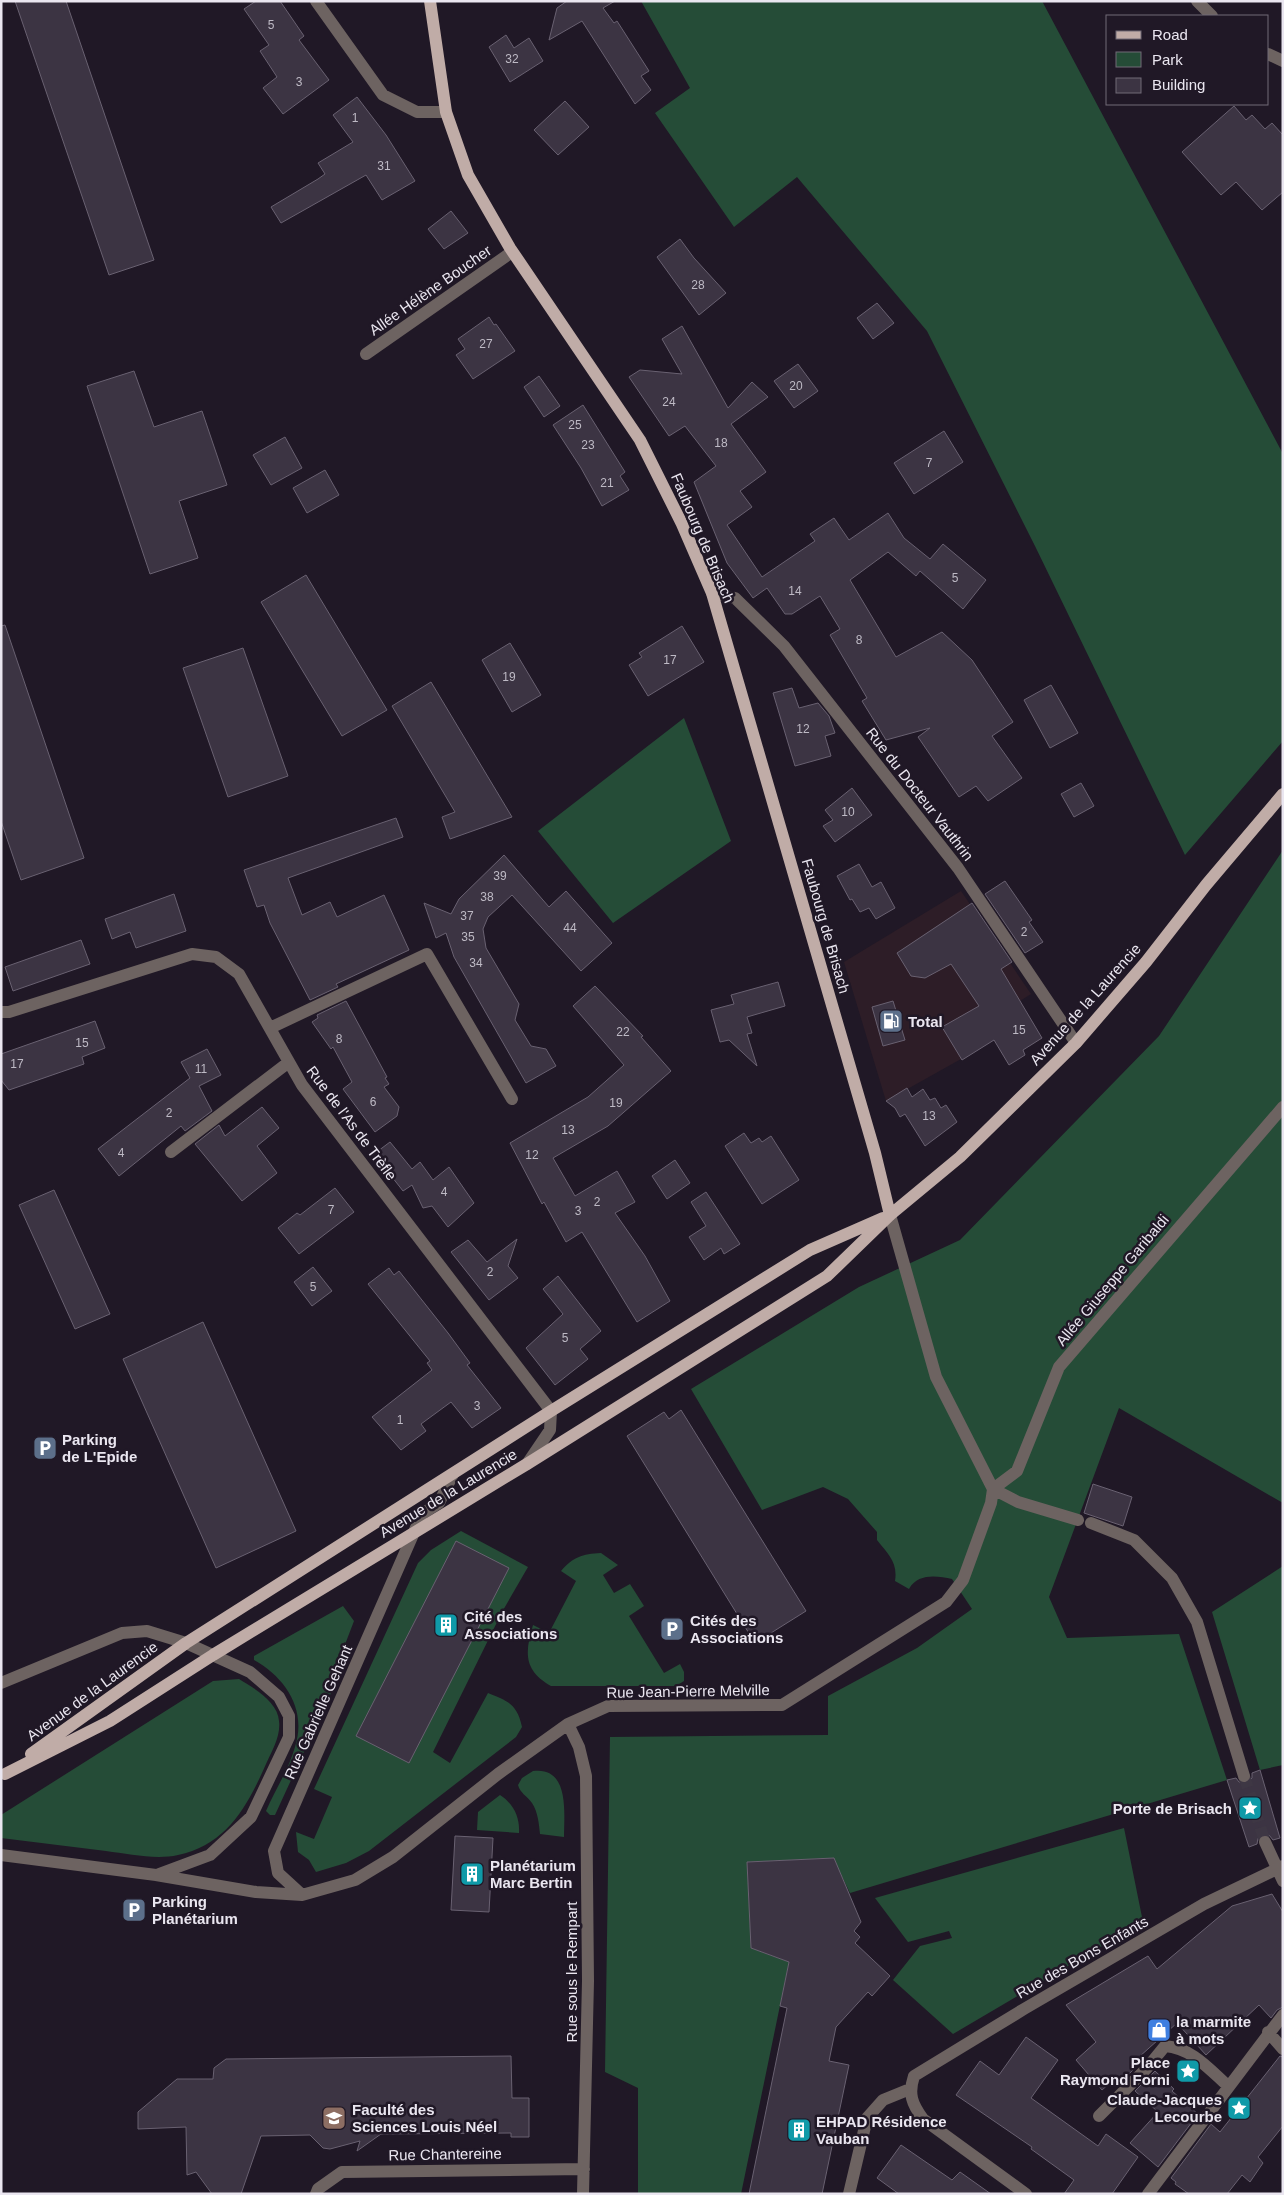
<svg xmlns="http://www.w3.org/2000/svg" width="1284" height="2195" viewBox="0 0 1284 2195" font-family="Arial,sans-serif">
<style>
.commercial{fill:#2d1d27}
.green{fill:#254c37}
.building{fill:#3c3443;stroke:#696171}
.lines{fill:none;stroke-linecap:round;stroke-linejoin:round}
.minor-tunnel{stroke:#3e3744;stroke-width:12;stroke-dasharray:12 6;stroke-linecap:butt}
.minor{stroke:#6d6361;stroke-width:12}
.major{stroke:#c0aca7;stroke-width:12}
.labels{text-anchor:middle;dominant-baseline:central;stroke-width:5;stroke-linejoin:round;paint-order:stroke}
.number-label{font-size:12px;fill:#bebac5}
.street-label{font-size:15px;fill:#eae6f0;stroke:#201826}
.poi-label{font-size:15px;font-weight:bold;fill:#eae6f0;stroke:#201826;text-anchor:start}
</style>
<rect width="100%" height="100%" fill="#201826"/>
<path class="commercial" d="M 961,891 L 1031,994 L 976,1029 L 986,1045 L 886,1101 L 844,962 Z"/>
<path class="green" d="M 641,1 L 1042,1 L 1283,454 L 1283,741 L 1185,855 L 1035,546 L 927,331 L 797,177 L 734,227 L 655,113 L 690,88 Z
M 684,718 L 731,841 L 613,923 L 538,831 Z
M 1283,850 L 1283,1503 L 1119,1408 L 1049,1597 L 1067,1638 L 1179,1634 L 1227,1780 L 850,1893 L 833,1858 L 747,1862 L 751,1948 L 789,1962 L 741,2194 L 638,2194 L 638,2088 L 605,2072 L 610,1737 L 828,1735 L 828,1696 L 917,1648 L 972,1609 L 952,1579 C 937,1576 918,1573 909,1589 L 895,1581 C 898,1562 888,1554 877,1540 L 877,1532 L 848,1499 L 823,1487 L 762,1510 L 691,1389 L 859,1287 L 960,1240 L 1159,1036 Z
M 461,1531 L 528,1567 L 502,1612 L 433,1752 L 450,1763 L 488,1693 C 508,1701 517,1704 522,1727 L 516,1737 L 369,1851 L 346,1863 L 316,1872 L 309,1860 L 298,1852 L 296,1832 L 314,1839 L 332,1797 L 314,1789 L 418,1563 L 431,1550 Z
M 601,1553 L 618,1565 L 603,1575 L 614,1593 L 630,1584 L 644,1606 L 629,1616 L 664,1673 L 680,1664 L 684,1672 L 684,1681 L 676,1686 L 551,1686 C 523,1670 525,1652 533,1625 L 549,1633 L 576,1581 L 561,1571 C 573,1557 582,1554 601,1553 Z
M 1283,1566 L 1283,1765 L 1260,1770 L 1212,1612 Z
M 343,1606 L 354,1621 L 331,1681 L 331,1693 L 275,1815 L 270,1815 L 266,1811 C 275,1790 289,1769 295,1747 C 307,1710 286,1678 254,1660 L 254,1656 Z
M 239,1679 C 254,1688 278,1702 279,1721 C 281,1736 272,1751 266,1764 C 248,1805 227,1845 178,1855 C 156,1860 129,1854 106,1851 C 71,1847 36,1842 1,1838 L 1,1815 L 213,1681 Z
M 533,1771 C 570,1766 564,1814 564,1837 L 540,1834 C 539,1824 538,1812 532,1803 C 527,1796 520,1793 518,1785 L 522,1778 Z
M 500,1795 C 514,1804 520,1818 519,1833 L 477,1830 L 478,1812 Z
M 1124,1828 L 1143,1922 L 953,2034 L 893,1980 L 920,1946 L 952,1938 L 949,1931 L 908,1942 L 875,1898 Z"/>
<path class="building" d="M 15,1 L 66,1 L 154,260 L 109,275 Z
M 256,1 L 280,1 L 304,36 L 299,40 L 329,80 L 283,114 L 263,88 L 277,77 L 260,51 L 269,45 L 244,9 Z
M 567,1 L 615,1 L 603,8 L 614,23 L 617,21 L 649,71 L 641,76 L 651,90 L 635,104 L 582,21 L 549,40 L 557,8 Z
M 506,35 L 514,48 L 529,38 L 543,61 L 510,82 L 489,47 Z
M 357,97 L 386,135 L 415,181 L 382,200 L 366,175 L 281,223 L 271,207 L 318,179 L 325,174 L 318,163 L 353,142 L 333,115 Z
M 565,101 L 589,127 L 558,155 L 534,130 Z
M 1234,106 L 1246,120 L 1252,115 L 1265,129 L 1272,123 L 1283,135 L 1283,192 L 1262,210 L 1236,182 L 1221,195 L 1182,152 Z
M 451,211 L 468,233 L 444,249 L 428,229 Z
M 680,239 L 694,258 L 726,293 L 699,315 L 657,257 Z
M 877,303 L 894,323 L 873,339 L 857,318 Z
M 489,317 L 494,325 L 496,324 L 515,351 L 473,379 L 456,355 L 465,349 L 458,339 Z
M 682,326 L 728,408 L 752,382 L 768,397 L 731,424 L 766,472 L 740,491 L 752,507 L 727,525 L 762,577 L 815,541 L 810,534 L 834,518 L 849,540 L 888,513 L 904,538 L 930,559 L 943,544 L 986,580 L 963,609 L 920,571 L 916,576 L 888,552 L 850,580 L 896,657 L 942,632 L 972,660 L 1013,722 L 992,736 L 1022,778 L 988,801 L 976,786 L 959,797 L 918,737 L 930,728 L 886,740 L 862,701 L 867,698 L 830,635 L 840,629 L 820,596 L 792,614 L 785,614 L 767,588 L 753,598 L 727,563 L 694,482 L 716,466 L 685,426 L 669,436 L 629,377 L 640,370 L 682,374 L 662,339 Z
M 798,364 L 818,391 L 794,408 L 774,381 Z
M 134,371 L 154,427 L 202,411 L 227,485 L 179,501 L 198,558 L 150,574 L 87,386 Z
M 539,376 L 560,406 L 544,417 L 524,387 Z
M 583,405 L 625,472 L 620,476 L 629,490 L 602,506 L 581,468 L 553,425 Z
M 944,431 L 963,462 L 914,494 L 894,463 Z
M 285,437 L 302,468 L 271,485 L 253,455 Z
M 325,470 L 339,495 L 307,513 L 293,488 Z
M 306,575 L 387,710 L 342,736 L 261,602 Z
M 5,625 L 84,858 L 21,880 L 1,821 L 1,626 Z
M 682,626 L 704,662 L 648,696 L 629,665 L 642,657 L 639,653 Z
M 510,643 L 541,695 L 512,712 L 482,660 Z
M 243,648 L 288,776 L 228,797 L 183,668 Z
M 431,682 L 512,817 L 450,839 L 442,817 L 455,812 L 392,706 Z
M 1051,685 L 1078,733 L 1050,748 L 1024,700 Z
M 792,688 L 799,708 L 818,703 L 829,716 L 835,733 L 825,736 L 831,756 L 795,766 L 773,693 Z
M 1081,783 L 1094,806 L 1074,817 L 1061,794 Z
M 852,788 L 872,815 L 835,842 L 823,826 L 833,820 L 825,810 Z
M 396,818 L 403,837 L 288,878 L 302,915 L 330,902 L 337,917 L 384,895 L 409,950 L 336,984 L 338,987 L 310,1000 L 270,923 L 264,905 L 257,907 L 244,870 Z
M 504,855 L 549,907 L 566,891 L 612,943 L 581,971 L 512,895 L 488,917 L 483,929 L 486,948 L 519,1004 L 515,1020 L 531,1046 L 546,1049 L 556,1066 L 526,1083 L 454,957 L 446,933 L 436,938 L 424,903 L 451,914 L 459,899 Z
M 859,864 L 872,887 L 881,882 L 895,908 L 876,919 L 869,908 L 860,912 L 852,899 L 850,900 L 837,876 Z
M 1005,881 L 1032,920 L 1029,922 L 1043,942 L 1025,953 L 985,894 Z
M 174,894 L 186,931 L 136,948 L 130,932 L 112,939 L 105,919 Z
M 972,903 L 1012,962 L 1001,969 L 1042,1038 L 1023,1050 L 1025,1055 L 1009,1065 L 994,1040 L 962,1060 L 942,1027 L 979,1006 L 951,964 L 925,978 L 911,976 L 897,953 Z
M 81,940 L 90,964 L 13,991 L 5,967 Z
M 778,982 L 785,1006 L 747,1017 L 752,1033 L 747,1034 L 757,1066 L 729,1040 L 720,1042 L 711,1010 L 734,1004 L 731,995 Z
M 595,986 L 643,1036 L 641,1037 L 671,1071 L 608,1126 L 553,1158 L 575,1196 L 617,1171 L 635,1202 L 615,1213 L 645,1256 L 670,1301 L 637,1322 L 582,1232 L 566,1242 L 544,1202 L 542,1204 L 510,1143 L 588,1097 L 624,1065 L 573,1006 Z
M 346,1001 L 387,1077 L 385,1078 L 389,1084 L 384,1087 L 399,1107 L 397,1116 L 375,1132 L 343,1089 L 352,1082 L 333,1047 L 331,1049 L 312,1022 L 318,1018 L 317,1015 Z
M 893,1001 L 905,1040 L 883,1046 L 872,1007 Z
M 95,1021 L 105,1048 L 82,1057 L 84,1064 L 9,1090 L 1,1080 L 1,1054 Z
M 207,1049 L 221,1075 L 199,1086 L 212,1111 L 185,1131 L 181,1126 L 119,1176 L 98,1149 L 190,1078 L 181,1062 Z
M 907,1088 L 912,1097 L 923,1089 L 930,1100 L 935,1098 L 941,1108 L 946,1105 L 957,1122 L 925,1146 L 905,1114 L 900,1117 L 895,1108 L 886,1101 Z
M 262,1107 L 279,1128 L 257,1146 L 277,1173 L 242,1201 L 195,1144 L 219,1125 L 225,1136 Z
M 744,1133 L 751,1143 L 759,1138 L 762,1142 L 771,1136 L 799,1180 L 762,1204 L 725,1146 Z
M 390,1142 L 412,1169 L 420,1162 L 433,1180 L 449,1167 L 474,1203 L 448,1227 L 432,1206 L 423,1208 L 412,1185 L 403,1191 L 374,1154 Z
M 675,1160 L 690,1183 L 667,1199 L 652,1176 Z
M 335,1188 L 354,1212 L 299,1254 L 278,1228 L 297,1213 L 300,1215 Z
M 54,1190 L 110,1314 L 75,1329 L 19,1205 Z
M 706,1192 L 740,1244 L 724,1254 L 721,1248 L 704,1260 L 689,1237 L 706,1226 L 691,1202 Z
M 517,1239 L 508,1266 L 518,1278 L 489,1300 L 451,1252 L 468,1240 L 487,1262 Z
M 313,1267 L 332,1291 L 312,1306 L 294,1282 Z
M 389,1268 L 394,1275 L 399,1271 L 448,1333 L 470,1363 L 467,1365 L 501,1408 L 472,1428 L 451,1402 L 421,1424 L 426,1431 L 401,1450 L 372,1417 L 432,1370 L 427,1363 L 430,1361 L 368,1284 Z
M 558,1276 L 601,1331 L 580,1349 L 588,1359 L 555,1385 L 526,1348 L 563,1314 L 543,1289 Z
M 203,1322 L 296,1531 L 216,1568 L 123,1359 Z
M 681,1410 L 806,1611 L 755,1643 L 627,1436 L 664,1412 L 669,1419 Z
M 1093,1484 L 1132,1497 L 1123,1526 L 1084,1513 Z
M 456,1541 L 509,1568 L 409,1763 L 356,1736 Z
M 1260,1770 L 1280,1838 L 1273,1840 L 1269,1835 L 1262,1834 L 1258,1838 L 1257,1844 L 1249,1847 L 1227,1780 L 1236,1778 L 1239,1782 L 1246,1784 L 1252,1778 L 1252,1773 Z
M 455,1836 L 493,1838 L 489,1912 L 451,1910 Z
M 834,1858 L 861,1922 L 854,1931 L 860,1937 L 855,1943 L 890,1976 L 872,1996 L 868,1992 L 836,2027 L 829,2061 L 849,2065 L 822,2194 L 749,2194 L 787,2008 L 780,2006 L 789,1962 L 751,1948 L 747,1862 Z
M 1272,1894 L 1283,1912 L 1283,2007 L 1277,2010 L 1271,2018 L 1259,2005 L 1206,2055 L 1177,2023 L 1139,2057 L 1143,2060 L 1123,2080 L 1118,2076 L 1102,2090 L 1076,2060 L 1096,2042 L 1066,2005 L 1148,1956 L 1157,1969 L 1232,1906 Z
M 1026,2037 L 1058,2060 L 1031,2098 L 1098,2146 L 1106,2134 L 1138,2157 L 1112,2194 L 1064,2194 L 1074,2180 L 1031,2149 L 1032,2147 L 956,2095 L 980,2061 L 999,2075 Z
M 511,2056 L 512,2098 L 529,2098 L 529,2137 L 511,2137 L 511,2133 L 381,2134 L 357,2151 L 360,2141 L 330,2149 L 323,2148 L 310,2135 L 261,2136 L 241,2194 L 212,2194 L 196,2172 L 187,2175 L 186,2127 L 138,2129 L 138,2112 L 177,2079 L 213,2079 L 214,2068 L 226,2059 Z
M 1280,2056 L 1283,2057 L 1283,2126 L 1258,2157 L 1263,2163 L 1250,2182 L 1242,2175 L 1227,2194 L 1189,2194 L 1175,2184 L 1176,2182 L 1171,2178 L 1211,2124 L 1220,2132 Z
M 1155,2071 L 1174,2089 L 1172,2091 L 1198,2114 L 1158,2167 L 1130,2143 L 1158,2112 L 1135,2091 Z
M 901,2145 L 952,2180 L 960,2172 L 991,2194 L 899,2194 L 877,2178 Z"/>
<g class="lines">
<path class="minor-tunnel" d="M 1244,1776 L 1265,1842"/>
<path class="minor" d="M 316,1 L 383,95 L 417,112 L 446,112
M 1197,1 L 1212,16
M 1268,54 L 1283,61
M 366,354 L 512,252
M 712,593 L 735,598 L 784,646 L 958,868 L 1076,1043
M 1,1012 L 9,1012 L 192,954 L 216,957 L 239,974 L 302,1085 L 551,1411 L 550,1430 L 527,1464
M 270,1028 L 427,954 L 512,1099
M 171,1152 L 289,1062
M 890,1215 L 936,1377 L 993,1489 L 1018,1502 L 1078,1520
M 993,1489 L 1017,1471 L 1059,1367 L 1283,1107
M 1091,1523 L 1134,1540 L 1172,1578 L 1197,1622 L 1244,1776
M 1,1683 L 122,1633 L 147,1631 L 186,1643 L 250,1672 L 279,1697 L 289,1716 L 289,1737 L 251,1817 L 210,1855 L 159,1874
M 568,1724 L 579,1747 L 586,1776 L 588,1981 L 583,2194
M 1265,1842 L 1283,1881
M 1,1855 L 156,1875 L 256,1892 L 302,1895 L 355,1880 L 393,1857 L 498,1774 L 568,1724 L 608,1706 L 782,1705 L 946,1602 L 963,1580 L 991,1503 L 993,1489
M 302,1895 L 278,1873 L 274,1851 L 422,1514 L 439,1503 L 453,1474
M 1268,2032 L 1283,2049
M 1099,2116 L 1147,2068 L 1165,2046 C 1192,2048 1209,2069 1228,2086
M 316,2194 L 318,2189 L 342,2172 L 584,2169
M 849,2194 L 867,2118 L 883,2100 L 910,2089
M 1026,2194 L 923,2119 C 912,2104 908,2094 914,2076 L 1024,2009 L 1204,1904 L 1283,1866
M 1148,2194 L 1283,2015"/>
<path class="major" d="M 430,1 L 446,112 L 468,175 L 510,248 L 640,440 L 682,524 L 712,593 L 875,1153 L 890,1215
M 31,1754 L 186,1643 L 551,1411 L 810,1250 L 883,1218
M 5,1774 L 110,1721 L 213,1655 L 527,1464 L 827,1276 L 890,1215 L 960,1157 L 1076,1043 L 1146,962 L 1206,885 L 1283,794"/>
</g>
<defs>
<g id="fuel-square" transform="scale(1.25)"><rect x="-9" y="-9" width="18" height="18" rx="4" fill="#5c6f8a" stroke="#201826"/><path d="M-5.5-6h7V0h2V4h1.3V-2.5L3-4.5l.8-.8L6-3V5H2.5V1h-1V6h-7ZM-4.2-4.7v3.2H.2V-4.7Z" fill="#fff"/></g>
<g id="parking-square" transform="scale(1.25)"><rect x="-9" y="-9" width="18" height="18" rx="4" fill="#5c6f8a" stroke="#201826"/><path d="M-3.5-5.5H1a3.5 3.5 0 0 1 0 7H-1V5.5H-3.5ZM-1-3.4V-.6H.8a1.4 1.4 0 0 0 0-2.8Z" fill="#fff"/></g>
<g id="building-square" transform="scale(1.25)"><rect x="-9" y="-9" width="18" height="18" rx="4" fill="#0f9aa8" stroke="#201826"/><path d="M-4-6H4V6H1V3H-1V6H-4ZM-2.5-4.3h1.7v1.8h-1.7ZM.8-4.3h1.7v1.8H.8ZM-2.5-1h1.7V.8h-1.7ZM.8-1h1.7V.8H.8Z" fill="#fff"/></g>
<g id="sight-square" transform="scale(1.25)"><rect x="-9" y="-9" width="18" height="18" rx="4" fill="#0f9aa8" stroke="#201826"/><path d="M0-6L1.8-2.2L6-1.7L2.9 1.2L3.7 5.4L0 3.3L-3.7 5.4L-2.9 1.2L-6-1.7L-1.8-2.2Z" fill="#fff"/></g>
<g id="shop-square" transform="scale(1.25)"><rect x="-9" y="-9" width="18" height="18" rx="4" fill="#3f7fe0" stroke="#201826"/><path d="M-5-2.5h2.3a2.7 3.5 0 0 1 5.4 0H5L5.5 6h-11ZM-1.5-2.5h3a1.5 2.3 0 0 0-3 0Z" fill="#fff"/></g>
<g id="university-square" transform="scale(1.25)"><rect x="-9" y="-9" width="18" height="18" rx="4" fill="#8d6e63" stroke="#201826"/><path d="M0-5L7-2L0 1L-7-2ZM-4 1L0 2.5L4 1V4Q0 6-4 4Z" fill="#fff"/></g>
</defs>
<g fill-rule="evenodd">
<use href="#fuel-square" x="891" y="1021"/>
<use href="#parking-square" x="45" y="1448"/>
<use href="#building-square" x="446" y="1625"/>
<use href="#parking-square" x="672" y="1629"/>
<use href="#sight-square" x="1250" y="1808"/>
<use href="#building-square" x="472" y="1874"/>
<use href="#parking-square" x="134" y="1910"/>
<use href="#shop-square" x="1159" y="2030"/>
<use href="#sight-square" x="1188" y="2071"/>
<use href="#sight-square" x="1239" y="2108"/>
<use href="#university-square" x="334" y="2118"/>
<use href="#building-square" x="799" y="2130"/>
</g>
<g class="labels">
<g class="number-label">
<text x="271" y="25">5</text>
<text x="512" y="59">32</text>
<text x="299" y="82">3</text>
<text x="355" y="118">1</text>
<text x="384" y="166">31</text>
<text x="698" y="285">28</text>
<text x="486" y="344">27</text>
<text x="796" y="386">20</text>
<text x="669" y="402">24</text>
<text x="575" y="425">25</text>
<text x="721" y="443">18</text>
<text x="588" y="445">23</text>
<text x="929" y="463">7</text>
<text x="607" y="483">21</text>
<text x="955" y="578">5</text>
<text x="795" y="591">14</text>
<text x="859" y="640">8</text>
<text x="670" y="660">17</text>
<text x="509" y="677">19</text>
<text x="803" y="729">12</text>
<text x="848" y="812">10</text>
<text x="500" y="876">39</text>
<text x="487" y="897">38</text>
<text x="467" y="916">37</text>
<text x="570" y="928">44</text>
<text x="1024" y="932">2</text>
<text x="468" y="937">35</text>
<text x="476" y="963">34</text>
<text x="1019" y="1030">15</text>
<text x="623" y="1032">22</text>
<text x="339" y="1039">8</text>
<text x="82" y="1043">15</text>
<text x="17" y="1064">17</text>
<text x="201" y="1069">11</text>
<text x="373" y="1102">6</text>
<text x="616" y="1103">19</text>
<text x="169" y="1113">2</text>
<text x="929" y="1116">13</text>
<text x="568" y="1130">13</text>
<text x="121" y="1153">4</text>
<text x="532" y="1155">12</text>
<text x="444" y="1192">4</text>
<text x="597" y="1202">2</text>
<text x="331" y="1210">7</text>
<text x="578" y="1211">3</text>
<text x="490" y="1272">2</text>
<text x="313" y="1287">5</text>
<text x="565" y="1338">5</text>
<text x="477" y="1406">3</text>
<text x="400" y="1420">1</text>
</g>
<g class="street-label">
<text transform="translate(430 290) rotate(-35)">Allée Hélène Boucher</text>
<text transform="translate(703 538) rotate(67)">Faubourg de Brisach</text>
<text transform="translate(920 794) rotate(52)">Rue du Docteur Vauthrin</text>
<text transform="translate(826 926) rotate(74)">Faubourg de Brisach</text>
<text transform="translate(1085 1004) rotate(-48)">Avenue de la Laurencie</text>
<text transform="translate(352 1123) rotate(53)">Rue de l'As de Trèfle</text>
<text transform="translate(1112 1280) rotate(-50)">Allée Giuseppe Garibaldi</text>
<text transform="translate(448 1493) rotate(-31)">Avenue de la Laurencie</text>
<text transform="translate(92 1691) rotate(-36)">Avenue de la Laurencie</text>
<text transform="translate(688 1691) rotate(-1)">Rue Jean-Pierre Melville</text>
<text transform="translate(318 1712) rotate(-66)">Rue Gabrielle Gehant</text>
<text transform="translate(1082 1957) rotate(-30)">Rue des Bons Enfants</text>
<text transform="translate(571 1972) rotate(-90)">Rue sous le Rempart</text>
<text transform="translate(445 2154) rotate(-1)">Rue Chantereine</text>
</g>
<g class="poi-label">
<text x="908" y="1021">Total</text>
<text x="62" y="1439">Parking<tspan x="62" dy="17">de L'Epide</tspan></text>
<text x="464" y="1616">Cité des<tspan x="464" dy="17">Associations</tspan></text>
<text x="690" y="1620">Cités des<tspan x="690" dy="17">Associations</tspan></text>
<text x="1232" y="1808" text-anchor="end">Porte de Brisach</text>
<text x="490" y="1865">Planétarium<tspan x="490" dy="17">Marc Bertin</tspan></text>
<text x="152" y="1901">Parking<tspan x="152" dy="17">Planétarium</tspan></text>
<text x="1176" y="2021">la marmite<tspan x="1176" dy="17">à mots</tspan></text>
<text x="1170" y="2062" text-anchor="end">Place<tspan x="1170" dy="17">Raymond Forni</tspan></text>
<text x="1222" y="2099" text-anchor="end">Claude-Jacques<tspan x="1222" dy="17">Lecourbe</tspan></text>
<text x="352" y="2109">Faculté des<tspan x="352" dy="17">Sciences Louis Néel</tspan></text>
<text x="816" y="2121">EHPAD Résidence<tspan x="816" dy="17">Vauban</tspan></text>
</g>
</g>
<rect width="1284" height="2195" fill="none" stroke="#eae6f0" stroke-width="5"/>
<rect x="1106" y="15" width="162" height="90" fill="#201826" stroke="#716a77"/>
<rect x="1116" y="31" width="25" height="8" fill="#c0aca7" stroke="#716a77"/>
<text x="1152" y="40" font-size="15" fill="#eae6f0">Road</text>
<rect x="1116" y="52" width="25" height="15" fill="#254c37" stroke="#716a77"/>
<text x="1152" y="65" font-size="15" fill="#eae6f0">Park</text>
<rect x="1116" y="78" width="25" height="15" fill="#3c3443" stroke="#716a77"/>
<text x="1152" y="90" font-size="15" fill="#eae6f0">Building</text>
</svg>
